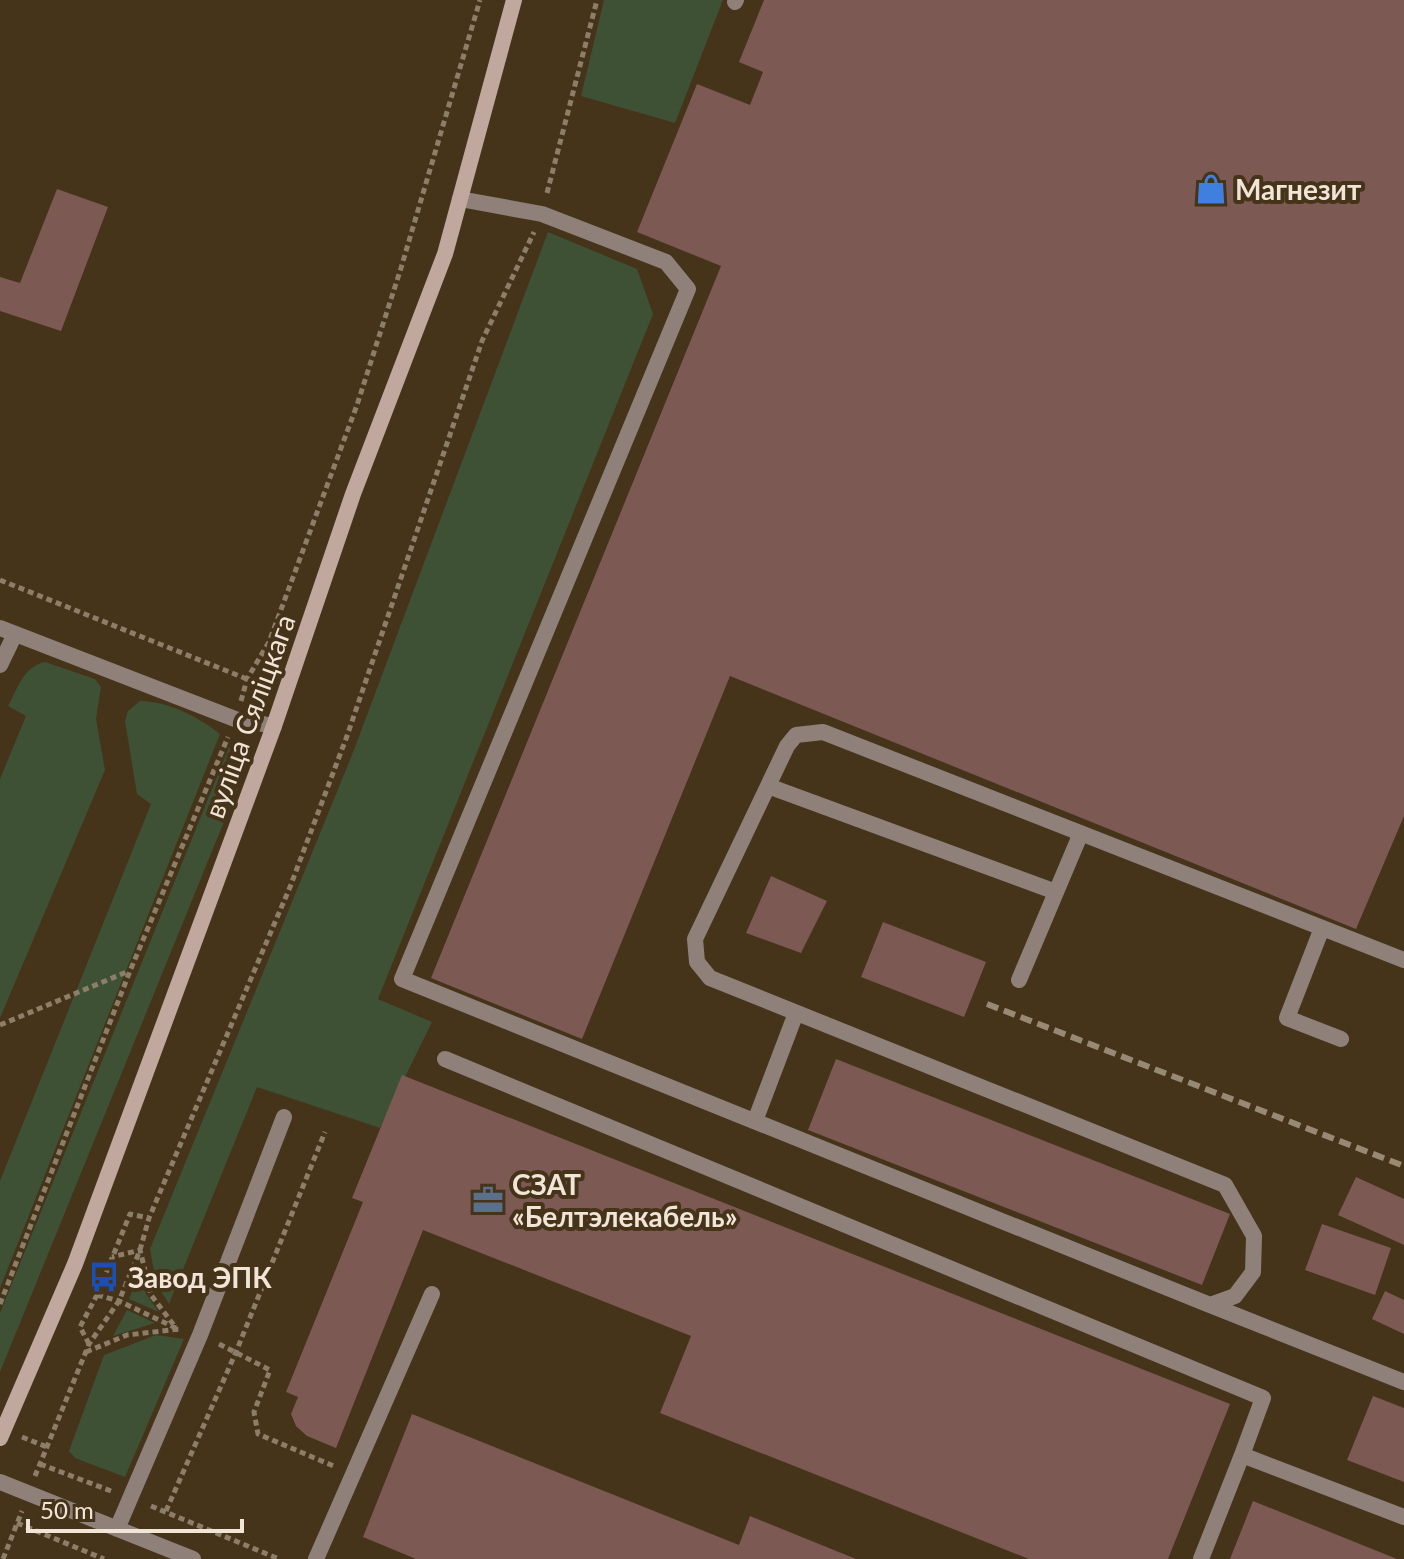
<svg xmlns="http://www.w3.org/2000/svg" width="1404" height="1559" viewBox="0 0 1404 1559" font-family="Lato,sans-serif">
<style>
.green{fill:#3f5135}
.building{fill:#7c5a53}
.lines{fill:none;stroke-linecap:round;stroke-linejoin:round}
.path{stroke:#8d7e69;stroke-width:5;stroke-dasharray:6 4;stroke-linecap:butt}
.lane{stroke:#8f807a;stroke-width:16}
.secondary{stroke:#c1a89f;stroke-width:16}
.rail{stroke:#988975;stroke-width:6;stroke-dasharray:12 6;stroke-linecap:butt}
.labels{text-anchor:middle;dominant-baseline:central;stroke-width:8;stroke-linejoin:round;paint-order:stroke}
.poi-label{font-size:28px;font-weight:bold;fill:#f1e5d7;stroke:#45331a;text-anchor:start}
.street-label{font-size:28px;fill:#f1e5d7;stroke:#45331a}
</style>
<rect width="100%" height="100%" fill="#45331a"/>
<path class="green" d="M 604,0 L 723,0 L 675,123 L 581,96 Z
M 548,232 L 637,269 L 653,314 L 378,999 L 432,1022 L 380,1128 L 257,1087 L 169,1304 L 156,1283 L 150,1249 L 352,755 Z
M 45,662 L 95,679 L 101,687 L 96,719 L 105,770 L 0,1018 L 0,779 L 26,716 L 8,706 C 18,688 23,667 45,662 Z
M 140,701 C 170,702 197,716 220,734 L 0,1288 L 0,1181 L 151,804 L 137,794 L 125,721 L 128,711 Z
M 229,747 L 241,763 L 243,775 L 0,1372 L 0,1313 Z
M 141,1270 L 146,1294 L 159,1312 L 129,1299 Z
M 127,1310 L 155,1323 L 113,1336 Z
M 156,1335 L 184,1339 L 125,1477 L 75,1458 L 69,1451 L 104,1355 Z"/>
<path class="building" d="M 764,0 L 1404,0 L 1404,816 L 1356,929 L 730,676 L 582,1039 L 431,978 L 721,266 L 637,232 L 697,84 L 750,105 L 763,72 L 739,62 Z
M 57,189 L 108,207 L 61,331 L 0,311 L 0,277 L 20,283 Z
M 771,876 L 827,901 L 801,953 L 746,933 Z
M 883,922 L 986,962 L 964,1017 L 861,977 Z
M 836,1059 L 1230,1214 L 1202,1285 L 808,1130 Z
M 402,1075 L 1230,1404 L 1168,1559 L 1029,1559 L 660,1413 L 691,1336 L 423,1230 L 336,1448 L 307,1436 L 296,1426 L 291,1414 L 298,1397 L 286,1392 L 363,1202 L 352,1198 Z
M 1356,1177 L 1404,1199 L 1404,1245 L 1338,1215 Z
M 1322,1224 L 1391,1248 L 1375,1295 L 1305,1270 Z
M 1385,1291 L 1404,1300 L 1404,1334 L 1372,1319 Z
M 1373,1396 L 1404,1408 L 1404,1482 L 1347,1460 Z
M 412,1414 L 739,1545 L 750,1516 L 856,1559 L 416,1559 L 363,1537 Z
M 1253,1501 L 1397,1559 L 1230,1559 Z"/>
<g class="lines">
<path class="path" d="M 547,193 L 597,0
M 0,580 L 247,679
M 241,701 L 247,679 L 269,642 L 357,405 L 401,268 L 480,0
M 0,1025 L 129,971
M 97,1295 L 119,1301 L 176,1328 L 151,1295 L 140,1250 L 112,1257
M 0,1304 L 130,971 L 228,737
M 89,1344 L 80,1327 L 97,1295 L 130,1214 L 149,1218
M 219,1344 L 270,1370 L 254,1412 L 258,1434 L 336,1467
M 86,1352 L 127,1335 L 180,1329
M 22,1437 L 47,1447
M 40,1464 L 111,1491
M 35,1476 L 89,1344 L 119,1301 L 140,1250 L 149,1218 L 290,887 L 347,736 L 482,341 L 534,232
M 151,1506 L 279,1559
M 166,1511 L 236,1352 L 325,1132
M 17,1523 L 104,1559
M 3,1559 L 22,1511"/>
<path class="lane" d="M 735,2 L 736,0
M 460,199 L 542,214 L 666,262 L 688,289 L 402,979 L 1210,1305 L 1235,1296 L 1253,1272 L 1254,1236 L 1225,1185 L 710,978 L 697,962 L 695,939 L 787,746 L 796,735 L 823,732 L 1404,960
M 0,628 L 235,719 L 274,726
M 0,665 L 15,634
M 768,786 L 1056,892
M 1322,928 L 1287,1018 L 1341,1039
M 1019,980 L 1081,833
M 445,1059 L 1263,1398 L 1242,1455
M 755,1121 L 796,1013
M 1210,1305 L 1404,1382
M 0,1482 L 193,1559
M 117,1529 L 200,1335 L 284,1117
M 316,1559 L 432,1294
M 1201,1559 L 1242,1455 L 1404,1517"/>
<path class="secondary" d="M 0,1438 L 75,1264 L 274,726 L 353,494 L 445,254 L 514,0"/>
<path class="rail" d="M 987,1004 L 1404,1166"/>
</g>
<defs>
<g id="shop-bare" transform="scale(2.4)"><path d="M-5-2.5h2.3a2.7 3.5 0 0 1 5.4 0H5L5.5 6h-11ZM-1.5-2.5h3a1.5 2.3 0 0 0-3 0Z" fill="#3f7fe0" stroke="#45331a" stroke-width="2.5" paint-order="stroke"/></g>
<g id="office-bare" transform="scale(2.4)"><path d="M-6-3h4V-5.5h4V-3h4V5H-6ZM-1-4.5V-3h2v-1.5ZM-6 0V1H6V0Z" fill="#5c6f8a" stroke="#45331a" stroke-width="2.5" paint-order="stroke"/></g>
<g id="bus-bare" transform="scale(2.4)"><path d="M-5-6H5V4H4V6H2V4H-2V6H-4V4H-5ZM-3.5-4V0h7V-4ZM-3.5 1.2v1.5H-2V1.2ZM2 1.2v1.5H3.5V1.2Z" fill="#1a4fb4" stroke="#45331a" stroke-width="2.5" paint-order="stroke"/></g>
</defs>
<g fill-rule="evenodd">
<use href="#shop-bare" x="1211" y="189"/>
<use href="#office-bare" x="488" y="1200"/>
<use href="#bus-bare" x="104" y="1277"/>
</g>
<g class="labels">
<g class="poi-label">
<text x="1235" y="189">Магнезит</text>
<text x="512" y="1184">СЗАТ<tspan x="512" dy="32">«Белтэлекабель»</tspan></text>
<text x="128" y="1277">Завод ЭПК</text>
</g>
<g class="street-label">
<text transform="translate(249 716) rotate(-70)">вуліца Сяліцкага</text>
</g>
</g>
<path d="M28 1519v12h214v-12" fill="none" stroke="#f1e5d7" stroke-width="4"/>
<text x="40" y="1519" font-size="24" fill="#f1e5d7" stroke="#45331a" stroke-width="6" paint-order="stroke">50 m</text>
</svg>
